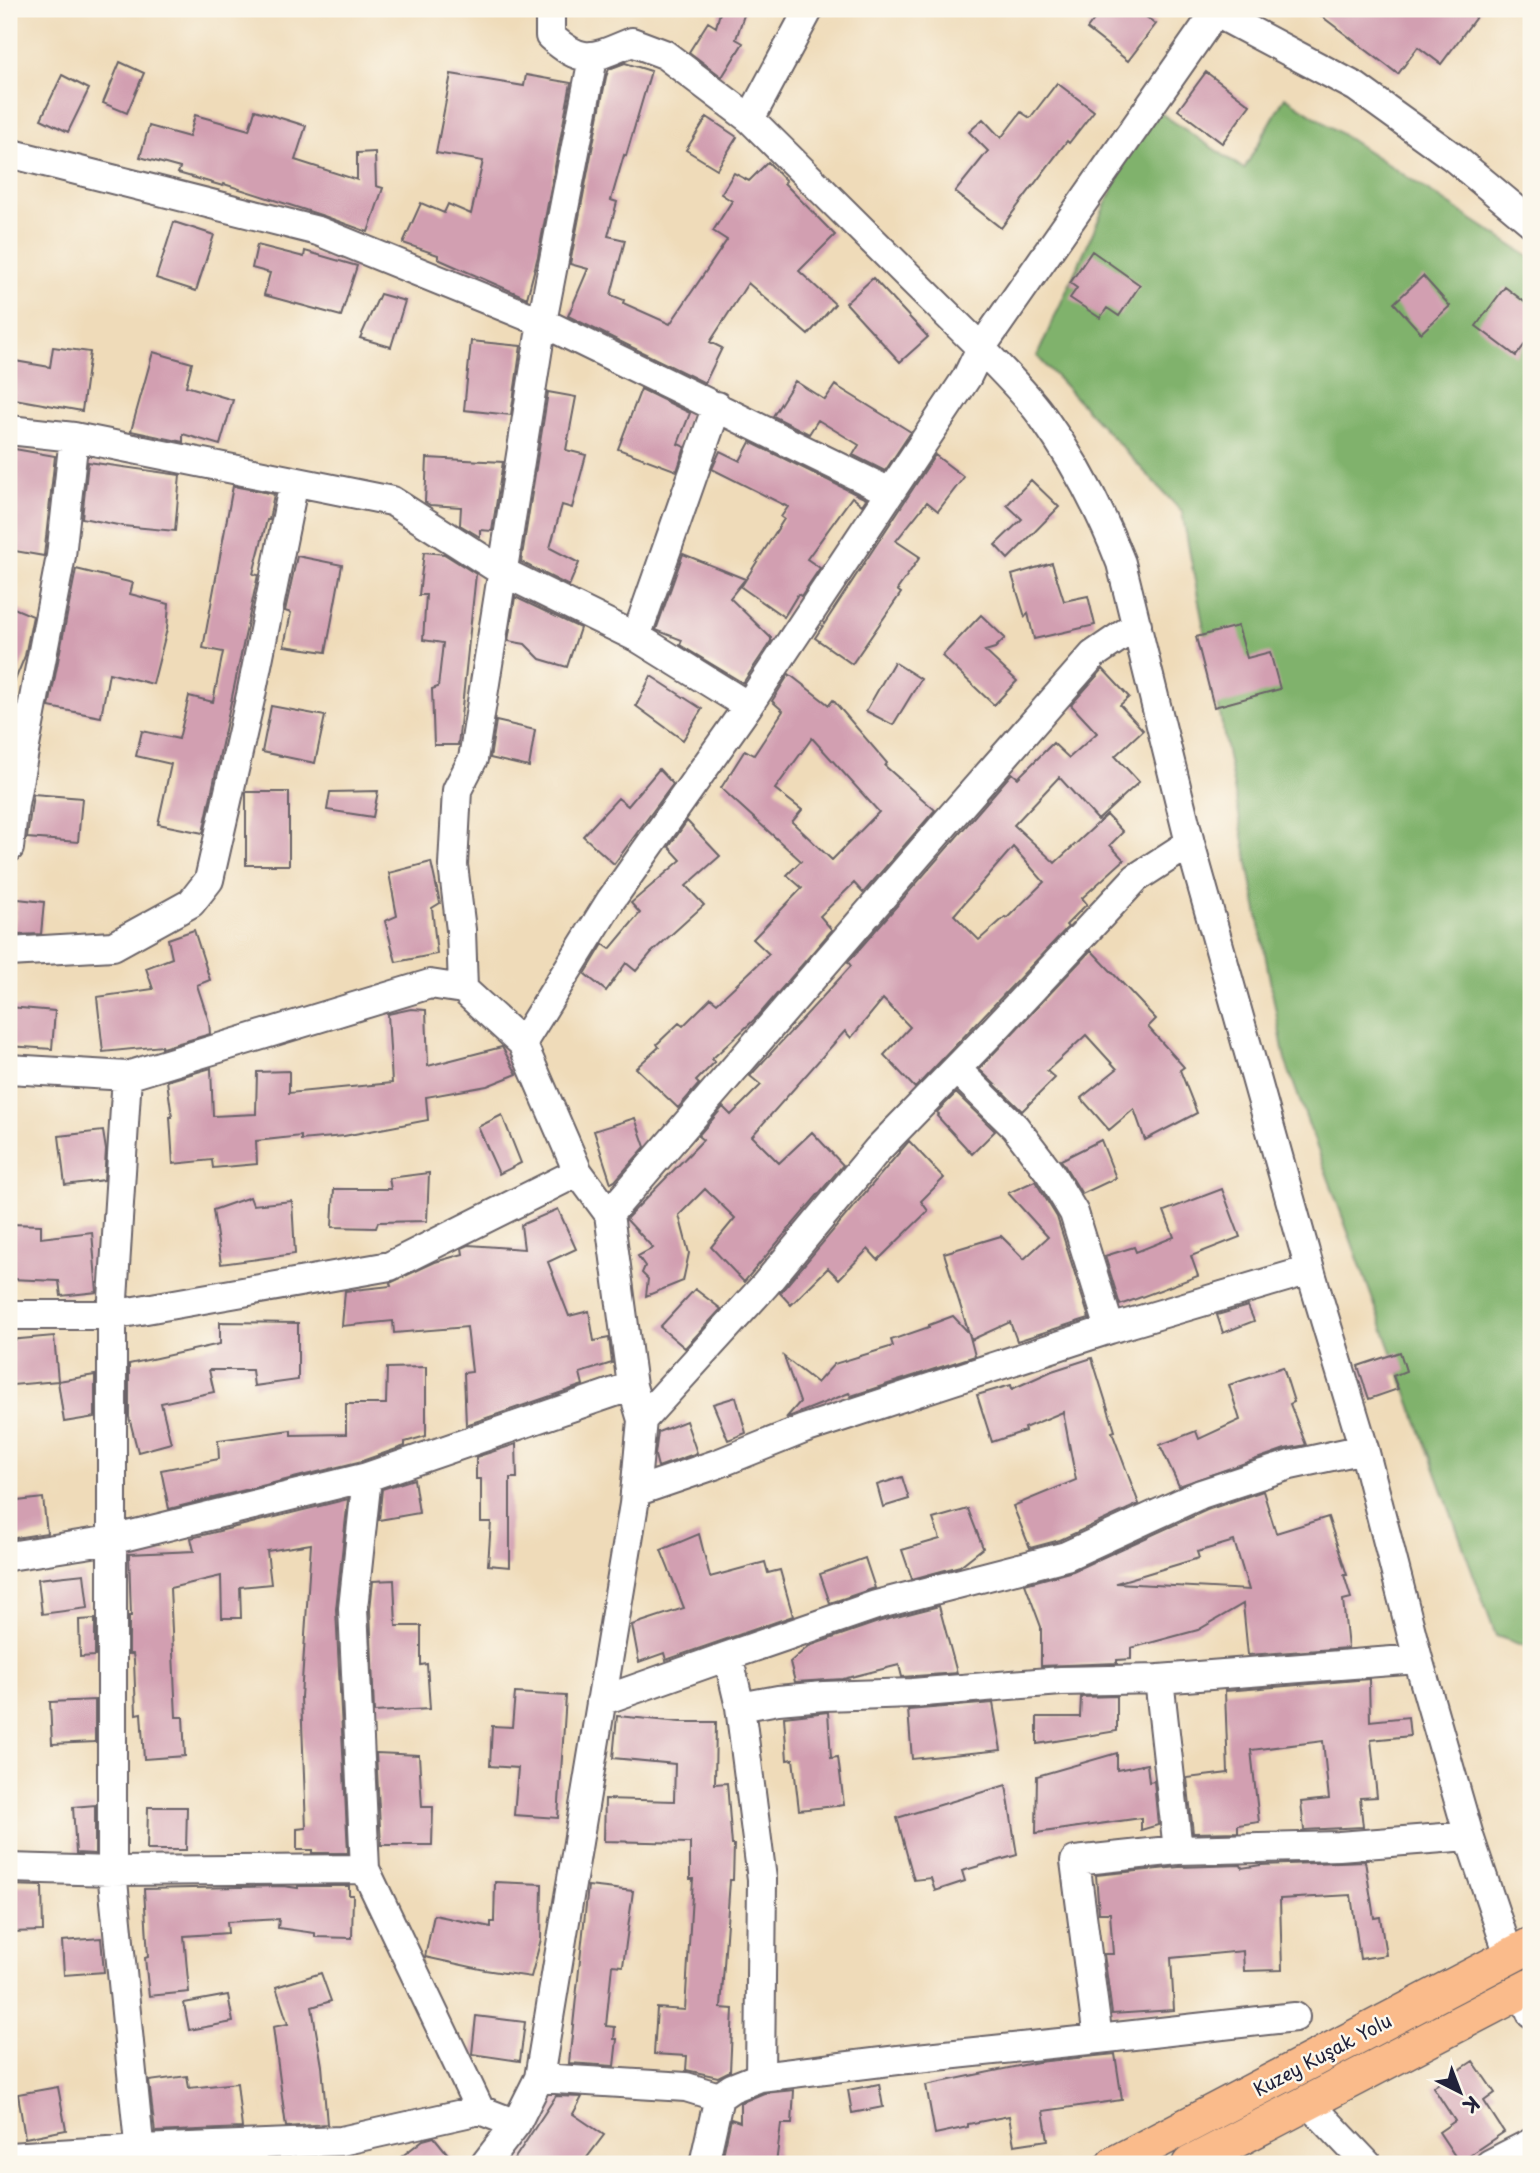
<svg xmlns="http://www.w3.org/2000/svg" width="1540" height="2173" viewBox="0 0 1540 2173" font-family="'Playpen Sans',sans-serif">
<style>
.forest{fill:#80b26c;stroke:#516a54;stroke-width:2}
.building{fill:#d29fb1;fill-rule:evenodd}
.lines{fill:none;stroke-linecap:round;stroke-linejoin:round}
.minor-casing{stroke:#6a6367;stroke-width:32}
.major-casing{stroke:#6a6367;stroke-width:38}
.minor{stroke:#fff;stroke-width:28}
.major{stroke:#fabb8b;stroke-width:35}
.labels{text-anchor:middle;dominant-baseline:central;stroke-width:5;stroke-linejoin:round;paint-order:stroke}
.street-label{font-size:19px;fill:#22223b;stroke:#fbf7ec}
</style>
<rect width="100%" height="100%" fill="#fbf7ec"/>
<filter id="ink" filterUnits="userSpaceOnUse"><feTurbulence type="fractalNoise" baseFrequency=".0143" numOctaves="2"/><feDisplacementMap in="SourceGraphic" scale="14" xChannelSelector="R" yChannelSelector="G"/><feConvolveMatrix kernelMatrix="1 2 1 2 8 2 1 2 1" color-interpolation-filters="sRGB"/></filter>
<filter id="wash" filterUnits="userSpaceOnUse"><feTurbulence type="fractalNoise" baseFrequency=".00686" numOctaves="4" result="noise"/><feDisplacementMap in="SourceGraphic" scale="28" xChannelSelector="R" yChannelSelector="G"/><feGaussianBlur stdDeviation="1.57" result="paint"/><feColorMatrix in="noise" values="0 0 0 0 0 0 0 0 0 0 0 0 0 0 0 0 0 1.4 0 .05"/><feComposite in="paint" operator="in"/></filter>
<g filter="url(#wash)">
<rect width="100%" height="100%" fill="#efdbb9"/>
<path class="forest" d="M 1285,97 L 1531,258 L 1531,1648 L 1496,1636 L 1285,1060 L 1182,512 L 1037,356 L 1150,106 L 1244,169 Z"/>
<g id="blocks">
<path class="building" d="M 721,9 L 746,9 L 736,39 L 743,43 L 722,77 L 689,52 L 708,22 L 716,27 Z
M 1102,9 L 1135,9 L 1156,24 L 1128,61 L 1087,29 Z
M 1312,9 L 1482,9 L 1441,64 L 1418,47 L 1398,74 Z
M 120,62 L 144,73 L 127,113 L 103,103 Z
M 625,63 L 651,71 L 626,156 L 624,155 L 611,200 L 617,202 L 608,236 L 625,240 L 611,295 L 624,300 L 623,303 L 670,324 L 727,240 L 713,231 L 732,201 L 721,194 L 734,173 L 749,181 L 768,162 L 786,181 L 784,183 L 835,235 L 799,271 L 835,304 L 808,335 L 748,283 L 710,342 L 722,348 L 705,383 L 568,316 L 588,269 L 570,264 L 606,77 L 609,69 Z
M 1206,72 L 1250,105 L 1222,143 L 1178,110 Z
M 451,74 L 524,86 L 526,75 L 571,83 L 538,256 L 527,298 L 438,259 L 438,255 L 403,243 L 421,203 L 444,213 L 448,204 L 471,214 L 483,161 L 436,153 Z
M 62,75 L 89,89 L 68,132 L 41,119 Z
M 1057,83 L 1094,111 L 1069,143 L 1067,141 L 1001,228 L 955,192 L 988,151 L 969,132 L 983,119 L 1001,138 L 1021,112 L 1030,118 Z
M 255,110 L 306,126 L 295,160 L 357,180 L 357,153 L 375,152 L 376,186 L 383,188 L 368,232 L 324,216 L 224,184 L 223,186 L 178,173 L 180,168 L 140,157 L 149,126 L 189,137 L 195,115 L 249,130 Z
M 707,117 L 737,137 L 717,169 L 686,150 Z
M 174,222 L 214,235 L 196,291 L 156,278 Z
M 257,245 L 304,257 L 305,251 L 357,266 L 341,316 L 264,295 L 270,273 L 252,268 Z
M 1092,251 L 1140,285 L 1119,316 L 1107,308 L 1100,318 L 1070,298 L 1077,288 L 1070,283 Z
M 1423,276 L 1450,306 L 1421,333 L 1394,303 Z
M 873,278 L 928,337 L 900,362 L 846,303 Z
M 1505,287 L 1531,307 L 1531,336 L 1516,356 L 1476,326 Z
M 380,294 L 405,301 L 391,347 L 360,338 Z
M 471,341 L 521,346 L 511,415 L 464,410 Z
M 53,347 L 90,352 L 82,411 L 9,398 L 9,360 L 50,367 Z
M 153,352 L 192,363 L 186,386 L 233,400 L 220,445 L 183,434 L 183,442 L 131,431 Z
M 795,381 L 825,400 L 835,385 L 911,432 L 885,471 L 853,455 L 859,445 L 818,420 L 809,434 L 773,416 Z
M 641,389 L 690,413 L 678,444 L 685,447 L 677,471 L 618,449 Z
M 548,392 L 576,397 L 566,450 L 586,455 L 572,508 L 562,505 L 550,548 L 579,563 L 569,586 L 521,562 Z
M 750,442 L 866,499 L 862,505 L 852,497 L 807,559 L 820,568 L 801,596 L 798,594 L 784,617 L 741,587 L 784,519 L 781,517 L 788,507 L 712,469 L 720,451 L 740,461 Z
M 9,448 L 55,456 L 44,556 L 9,550 Z
M 935,455 L 964,477 L 938,511 L 927,502 L 896,541 L 920,557 L 897,590 L 901,593 L 852,664 L 815,638 Z
M 427,458 L 503,462 L 492,531 L 480,530 L 480,537 L 460,525 L 461,507 L 430,505 L 425,502 Z
M 88,462 L 180,475 L 175,531 L 123,526 L 82,518 Z
M 1031,480 L 1059,507 L 1008,559 L 995,545 L 1022,519 L 1007,505 Z
M 233,486 L 274,494 L 269,520 L 267,520 L 253,574 L 258,575 L 203,833 L 158,824 L 171,764 L 136,756 L 142,731 L 179,739 L 189,696 L 213,702 L 223,652 L 203,648 Z
M 424,552 L 444,554 L 476,574 L 458,745 L 434,745 L 432,689 L 438,687 L 443,643 L 423,640 L 426,595 L 419,595 Z
M 683,554 L 745,579 L 730,598 L 771,638 L 771,641 L 743,683 L 680,645 L 682,640 L 656,630 Z
M 297,556 L 342,565 L 326,652 L 284,646 L 291,613 L 285,611 Z
M 1052,563 L 1064,601 L 1088,596 L 1095,625 L 1034,639 L 1028,613 L 1025,617 L 1012,575 Z
M 76,569 L 133,583 L 130,594 L 169,604 L 167,629 L 153,684 L 109,673 L 101,717 L 49,707 Z
M 515,597 L 580,628 L 567,667 L 540,659 L 525,644 L 508,641 Z
M 9,606 L 33,616 L 25,656 L 9,695 Z
M 981,615 L 1005,638 L 995,648 L 985,651 L 1017,681 L 994,705 L 942,656 Z
M 1238,626 L 1247,658 L 1270,652 L 1280,689 L 1214,707 L 1196,637 Z
M 894,662 L 921,679 L 893,725 L 866,711 Z
M 1103,669 L 1129,697 L 1120,705 L 1143,730 L 1115,756 L 1139,782 L 1098,820 L 1059,777 L 1014,825 L 1055,863 L 1107,815 L 1123,832 L 1110,845 L 1124,860 L 1082,898 L 1087,904 L 1066,925 L 1068,927 L 915,1088 L 884,1055 L 910,1027 L 883,999 L 851,1038 L 845,1031 L 752,1136 L 779,1163 L 812,1132 L 843,1165 L 744,1282 L 711,1247 L 735,1218 L 705,1189 L 679,1215 L 689,1253 L 683,1281 L 646,1296 L 648,1279 L 642,1273 L 645,1266 L 638,1256 L 653,1248 L 626,1219 L 703,1140 L 698,1136 L 723,1107 L 731,1115 L 761,1085 L 750,1076 L 851,966 L 848,962 L 1012,773 L 1018,778 L 1053,743 L 1069,758 L 1097,733 L 1071,705 ZM 1013,847 L 1044,882 L 1007,918 L 1005,917 L 979,940 L 954,915 Z
M 789,674 L 829,705 L 833,700 L 887,763 L 885,766 L 935,810 L 863,893 L 854,883 L 820,916 L 832,930 L 758,1016 L 712,1059 L 715,1062 L 696,1081 L 699,1084 L 678,1108 L 636,1068 L 659,1047 L 657,1044 L 679,1023 L 683,1026 L 711,998 L 717,1003 L 769,954 L 753,939 L 802,888 L 787,875 L 801,861 L 721,788 L 745,750 L 754,755 L 783,711 L 772,701 ZM 812,738 L 879,812 L 832,860 L 792,822 L 802,810 L 775,789 Z
M 651,676 L 702,709 L 683,740 L 636,706 Z
M 271,706 L 325,716 L 315,763 L 262,752 Z
M 496,721 L 535,730 L 529,767 L 490,758 Z
M 659,769 L 673,784 L 614,864 L 583,836 L 618,798 L 628,806 Z
M 378,791 L 373,817 L 327,810 L 330,792 Z
M 246,792 L 289,792 L 289,865 L 246,865 Z
M 33,794 L 82,798 L 78,842 L 27,838 Z
M 687,821 L 720,856 L 686,886 L 704,905 L 651,953 L 636,971 L 626,963 L 606,991 L 585,974 L 603,944 L 610,949 L 640,913 L 631,903 L 681,860 L 669,847 Z
M 431,862 L 440,903 L 432,908 L 437,954 L 396,962 L 385,921 L 397,916 L 389,873 Z
M 18,899 L 44,902 L 41,934 L 13,935 Z
M 194,930 L 210,980 L 197,985 L 209,1022 L 210,1034 L 162,1048 L 162,1046 L 103,1052 L 97,997 L 153,989 L 146,968 L 172,958 L 168,939 Z
M 1091,950 L 1156,1019 L 1148,1027 L 1184,1067 L 1180,1070 L 1197,1113 L 1145,1140 L 1134,1109 L 1109,1130 L 1081,1098 L 1117,1069 L 1086,1035 L 1047,1071 L 1055,1078 L 1022,1111 L 979,1069 Z
M 9,1007 L 55,1011 L 52,1049 L 9,1046 Z
M 411,1009 L 426,1010 L 428,1066 L 502,1047 L 517,1074 L 487,1086 L 426,1097 L 428,1120 L 344,1136 L 301,1140 L 301,1136 L 256,1141 L 257,1164 L 213,1168 L 212,1160 L 173,1164 L 170,1117 L 172,1117 L 167,1081 L 211,1068 L 213,1116 L 256,1114 L 257,1072 L 289,1071 L 289,1093 L 392,1083 L 388,1014 Z
M 956,1093 L 995,1131 L 972,1154 L 937,1116 L 939,1114 L 937,1112 Z
M 502,1115 L 521,1163 L 499,1174 L 478,1127 Z
M 635,1118 L 645,1147 L 615,1181 L 611,1183 L 594,1131 Z
M 103,1131 L 106,1150 L 104,1180 L 65,1185 L 59,1136 Z
M 1101,1140 L 1116,1178 L 1082,1194 L 1061,1160 Z
M 909,1141 L 944,1178 L 921,1201 L 928,1211 L 878,1260 L 868,1249 L 839,1279 L 828,1268 L 791,1305 L 780,1293 Z
M 429,1173 L 427,1221 L 378,1222 L 376,1228 L 332,1227 L 334,1189 L 391,1189 L 389,1178 Z
M 1035,1181 L 1057,1217 L 1089,1318 L 1017,1341 L 1010,1322 L 971,1340 L 944,1253 L 1001,1236 L 1024,1259 L 1048,1237 L 1008,1193 Z
M 1222,1189 L 1240,1237 L 1191,1256 L 1198,1276 L 1120,1305 L 1105,1256 L 1134,1247 L 1136,1252 L 1174,1237 L 1164,1211 Z
M 250,1197 L 253,1205 L 292,1201 L 295,1254 L 221,1264 L 213,1210 Z
M 558,1209 L 576,1249 L 548,1262 L 569,1316 L 589,1311 L 594,1341 L 609,1338 L 612,1363 L 580,1373 L 583,1385 L 466,1425 L 464,1373 L 472,1372 L 467,1327 L 394,1333 L 393,1321 L 342,1326 L 345,1291 L 391,1286 L 390,1283 L 435,1262 L 463,1254 L 462,1248 L 469,1245 L 524,1249 L 521,1225 Z
M 9,1224 L 41,1225 L 41,1238 L 92,1232 L 97,1292 L 61,1296 L 59,1281 L 9,1279 Z
M 695,1289 L 721,1309 L 685,1348 L 660,1327 Z
M 1248,1306 L 1254,1321 L 1223,1333 L 1217,1315 Z
M 953,1316 L 969,1333 L 975,1356 L 851,1396 L 849,1393 L 786,1418 L 800,1402 L 784,1357 L 817,1383 L 834,1364 L 893,1346 L 891,1340 L 929,1327 L 929,1325 Z
M 220,1322 L 298,1323 L 298,1380 L 254,1386 L 252,1370 L 209,1370 L 214,1392 L 161,1403 L 171,1443 L 138,1452 L 129,1417 L 129,1364 L 220,1344 Z
M 54,1336 L 58,1381 L 12,1385 L 9,1340 Z
M 1400,1352 L 1406,1371 L 1393,1376 L 1398,1389 L 1369,1399 L 1358,1366 Z
M 1092,1358 L 1115,1431 L 1112,1432 L 1139,1504 L 1060,1540 L 1030,1548 L 1013,1506 L 1076,1480 L 1063,1412 L 1024,1428 L 1025,1431 L 992,1442 L 977,1395 L 1011,1385 L 1012,1389 L 1052,1371 Z
M 426,1367 L 426,1436 L 405,1442 L 405,1446 L 362,1461 L 169,1509 L 161,1470 L 219,1459 L 218,1440 L 291,1430 L 291,1435 L 346,1434 L 346,1404 L 386,1404 L 387,1368 Z
M 1283,1367 L 1294,1402 L 1290,1404 L 1306,1445 L 1285,1449 L 1179,1486 L 1160,1445 L 1196,1431 L 1199,1439 L 1240,1420 L 1229,1385 Z
M 95,1375 L 95,1417 L 64,1422 L 58,1381 Z
M 736,1397 L 746,1433 L 728,1440 L 713,1404 Z
M 686,1421 L 697,1453 L 658,1467 L 655,1455 L 658,1432 Z
M 516,1444 L 517,1478 L 510,1478 L 510,1567 L 488,1565 L 491,1522 L 481,1522 L 481,1479 L 476,1479 L 476,1457 Z
M 902,1477 L 909,1499 L 883,1507 L 877,1485 Z
M 414,1479 L 419,1513 L 379,1520 L 382,1489 Z
M 1263,1491 L 1276,1533 L 1328,1517 L 1347,1575 L 1344,1575 L 1351,1598 L 1343,1600 L 1348,1648 L 1248,1655 L 1243,1604 L 1198,1630 L 1131,1648 L 1131,1659 L 1117,1660 L 1117,1663 L 1041,1666 L 1041,1627 L 1025,1584 L 1073,1571 L 1207,1510 ZM 1234,1541 L 1249,1590 L 1116,1583 L 1199,1558 L 1197,1552 Z
M 43,1498 L 47,1533 L 9,1539 L 9,1502 Z
M 348,1499 L 336,1609 L 348,1853 L 312,1853 L 312,1850 L 297,1850 L 297,1829 L 306,1828 L 301,1697 L 311,1544 L 267,1551 L 271,1584 L 240,1587 L 241,1618 L 222,1618 L 221,1576 L 170,1588 L 176,1717 L 183,1717 L 185,1756 L 144,1759 L 141,1713 L 136,1714 L 134,1660 L 133,1654 L 129,1654 L 129,1616 L 131,1616 L 129,1554 L 194,1551 L 191,1538 Z
M 968,1509 L 983,1548 L 960,1566 L 912,1579 L 902,1550 L 940,1539 L 933,1519 Z
M 699,1534 L 710,1577 L 765,1562 L 768,1573 L 780,1570 L 793,1616 L 666,1660 L 664,1653 L 639,1662 L 632,1625 L 684,1608 L 661,1550 Z
M 865,1558 L 875,1588 L 830,1603 L 820,1574 Z
M 84,1574 L 88,1608 L 42,1614 L 38,1579 Z
M 394,1580 L 396,1626 L 421,1626 L 421,1665 L 427,1664 L 430,1709 L 374,1712 L 370,1609 L 373,1581 Z
M 939,1606 L 957,1673 L 902,1677 L 899,1665 L 843,1679 L 795,1682 L 790,1662 L 809,1646 L 881,1621 Z
M 95,1619 L 95,1656 L 80,1657 L 79,1620 Z
M 1369,1679 L 1370,1721 L 1408,1717 L 1410,1736 L 1371,1740 L 1377,1797 L 1360,1798 L 1363,1827 L 1304,1830 L 1301,1802 L 1329,1799 L 1323,1741 L 1251,1750 L 1259,1822 L 1238,1825 L 1238,1832 L 1193,1833 L 1187,1778 L 1228,1773 L 1225,1691 Z
M 515,1693 L 566,1696 L 558,1818 L 514,1815 L 518,1768 L 490,1766 L 492,1726 L 512,1727 Z
M 1117,1696 L 1117,1731 L 1037,1744 L 1037,1717 L 1080,1717 L 1081,1697 Z
M 95,1700 L 95,1742 L 52,1744 L 50,1702 Z
M 993,1703 L 1001,1750 L 912,1759 L 908,1710 Z
M 828,1712 L 831,1758 L 838,1757 L 844,1805 L 799,1810 L 793,1759 L 787,1760 L 784,1717 Z
M 617,1716 L 680,1722 L 716,1722 L 715,1784 L 727,1783 L 732,1845 L 734,1845 L 733,1880 L 730,1880 L 721,2008 L 733,2009 L 730,2071 L 718,2077 L 686,2070 L 687,2056 L 654,2054 L 657,2008 L 685,2010 L 693,1879 L 690,1879 L 690,1843 L 604,1841 L 605,1799 L 674,1801 L 675,1764 L 613,1758 Z
M 376,1753 L 419,1755 L 422,1807 L 433,1807 L 432,1845 L 381,1845 Z
M 1117,1753 L 1117,1770 L 1147,1764 L 1149,1782 L 1154,1781 L 1158,1825 L 1141,1830 L 1141,1818 L 1036,1833 L 1037,1776 Z
M 1006,1785 L 1017,1855 L 962,1871 L 965,1881 L 935,1891 L 931,1878 L 914,1880 L 897,1818 Z
M 95,1805 L 95,1854 L 76,1853 L 73,1807 Z
M 148,1807 L 187,1807 L 186,1850 L 147,1850 Z
M 1365,1861 L 1374,1918 L 1380,1917 L 1386,1955 L 1360,1959 L 1351,1895 L 1280,1899 L 1282,1970 L 1244,1971 L 1243,1951 L 1171,1958 L 1174,2010 L 1112,2014 L 1104,1954 L 1113,1954 L 1110,1913 L 1099,1913 L 1096,1875 L 1179,1867 L 1241,1865 L 1242,1868 L 1261,1865 Z
M 495,1882 L 542,1884 L 541,1939 L 531,1977 L 485,1970 L 425,1957 L 434,1915 L 491,1927 L 491,1922 L 494,1922 Z
M 9,1885 L 42,1886 L 43,1931 L 9,1932 Z
M 283,1886 L 298,1888 L 298,1886 L 349,1886 L 349,1895 L 353,1895 L 352,1938 L 315,1937 L 315,1933 L 278,1928 L 279,1919 L 227,1922 L 228,1933 L 184,1936 L 189,1992 L 149,1996 L 145,1958 L 148,1957 L 144,1889 Z
M 588,1886 L 633,1891 L 623,1966 L 612,1965 L 606,2026 L 615,2027 L 614,2039 L 617,2039 L 614,2066 L 569,2063 Z
M 101,1938 L 104,1972 L 64,1975 L 62,1941 Z
M 321,1973 L 331,2001 L 312,2007 L 322,2066 L 327,2124 L 286,2127 L 273,2027 L 288,2024 L 276,1987 Z
M 228,1995 L 233,2022 L 189,2030 L 184,2003 Z
M 476,2016 L 525,2022 L 520,2061 L 472,2054 Z
M 1115,2054 L 1122,2100 L 1043,2111 L 1048,2140 L 1014,2145 L 1009,2116 L 968,2124 L 968,2127 L 935,2134 L 926,2085 L 1038,2062 Z
M 1473,2061 L 1495,2093 L 1484,2101 L 1504,2132 L 1459,2162 L 1439,2132 L 1455,2121 L 1433,2087 Z
M 187,2076 L 189,2088 L 237,2083 L 242,2128 L 155,2132 L 149,2081 Z
M 879,2084 L 883,2107 L 852,2113 L 848,2090 Z
M 58,2087 L 66,2130 L 25,2138 L 18,2094 Z
M 794,2090 L 792,2124 L 781,2124 L 776,2164 L 721,2164 L 731,2119 L 740,2122 L 740,2103 L 764,2093 Z
M 556,2096 L 582,2097 L 573,2114 L 604,2135 L 582,2164 L 511,2164 Z
M 434,2137 L 456,2164 L 392,2164 L 423,2140 Z
M 318,2159 L 318,2164 L 290,2164 L 290,2160 Z"/>
</g>
</g>
<g filter="url(#ink)">
<use href="#blocks" fill-opacity="0" stroke="#6a6367" stroke-width="2"/>
<g class="lines">
<g class="minor-casing">
<path id="minor" d="M 550,9 L 550,36 C 584,66 593,58 632,42 L 664,54 L 750,119 L 981,348 L 967,377 L 748,706
M 1209,9 L 1356,87 L 1453,157 L 1531,222
M 1215,13 L 981,348 C 1001,370 1025,392 1042,416 C 1075,462 1101,511 1121,563 L 1190,843 L 1310,1270 L 1364,1449 L 1418,1659 L 1469,1836 L 1509,1955
M 750,119 L 809,9
M 9,153 L 318,231 L 542,322 L 890,492
M 9,430 L 74,437 L 392,501 L 503,572 L 640,639 L 748,706 L 611,900 L 522,1043
M 636,637 L 717,406
M 9,848 L 14,804 L 61,556 L 74,437
M 9,952 L 113,946 L 191,903 L 209,880 L 251,695 L 294,482
M 463,989 L 461,930 L 453,865 L 457,790 L 473,759 L 542,322 L 593,58
M 9,1069 L 127,1076 L 430,984 L 463,989 L 522,1043 L 578,1172 L 609,1214 L 632,1386 L 642,1420 L 634,1504 L 539,2078 L 516,2124 L 485,2164
M 956,1069 L 1015,1127 L 1050,1173 L 1074,1213 L 1110,1329
M 127,1076 L 112,1315 L 112,1871 L 141,2164
M 609,1214 L 950,818 L 1093,655 L 1137,625
M 9,1315 L 112,1315 L 390,1266 L 578,1172
M 642,1420 L 765,1285 L 878,1149 L 994,1030 L 1136,878 L 1190,843
M 367,1477 L 353,1608 L 365,1869 L 480,2110 L 516,2124
M 635,1492 L 717,1464 L 804,1429 L 1110,1329 L 1310,1270
M 9,1556 L 111,1540 L 367,1477 L 632,1386
M 1159,1679 L 1178,1850
M 601,1701 L 728,1656
M 740,1707 L 778,1700 L 824,1696 L 912,1693 L 1061,1681 L 1159,1679 L 1418,1659
M 9,1868 L 112,1871 L 365,1869
M 1522,1990 L 1531,2013
M 1295,2017 L 1098,2039 L 1075,1861 L 1178,1850 L 1339,1846 L 1469,1836
M 1098,2039 L 898,2060 L 760,2077 L 762,1879 L 740,1707 L 728,1656 L 876,1605 L 1066,1556 L 1201,1494 L 1290,1465 L 1364,1449
M 539,2078 L 686,2087 L 719,2097 L 732,2088 L 760,2077
M 1309,2103 L 1367,2164
M 9,2157 L 141,2149 L 341,2141 L 480,2110
M 704,2164 L 719,2097
M 1490,2164 L 1531,2143"/>
</g>
<g class="major-casing">
<path id="major" d="M 1114,2164 L 1531,1945
M 1190,2164 L 1531,1986"/>
</g>
<use href="#minor" class="minor"/>
<use href="#major" class="major"/>
</g>
</g>
<g class="labels">
<g class="street-label">
<text transform="translate(1322 2054) rotate(-28)">Kuzey Kuşak Yolu</text>
</g>
</g>
<rect width="1540" height="2173" fill="none" stroke="#fbf7ec" stroke-width="35"/>
<g transform="translate(1460 2092) rotate(138)" stroke="#fbf7ec" stroke-width="5" paint-order="stroke">
<path d="M0-5L12 26L0 18L-12 26Z" fill="#22223b"/>
<text y="-10" font-size="19" font-weight="bold" text-anchor="middle" fill="#22223b">K</text>
</g>
</svg>
